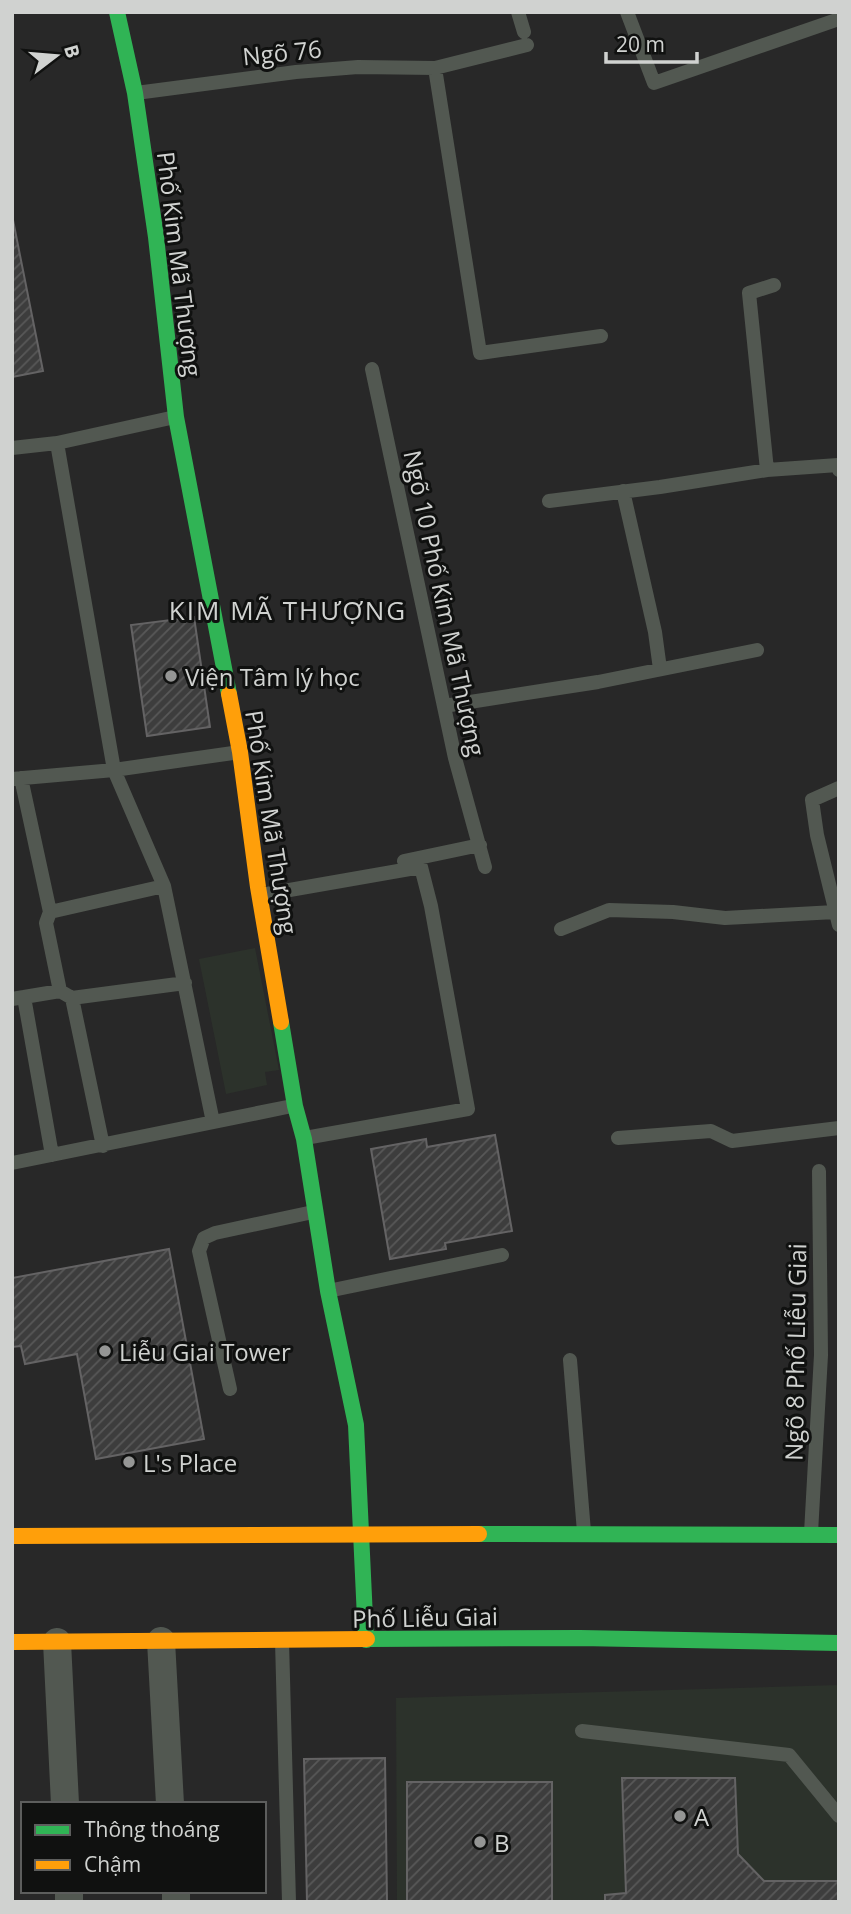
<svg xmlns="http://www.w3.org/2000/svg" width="851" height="1914" viewBox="0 0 851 1914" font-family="'Open Sans',sans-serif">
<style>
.built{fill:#2c322b}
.building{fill:url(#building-hatch);stroke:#646364;stroke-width:2}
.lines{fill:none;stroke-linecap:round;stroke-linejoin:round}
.lane{stroke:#525851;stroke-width:14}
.street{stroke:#525851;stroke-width:28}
.fast{stroke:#30b455;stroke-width:16}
.slow{stroke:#ff9f0a;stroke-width:16}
.poi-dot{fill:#959695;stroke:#101110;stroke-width:2.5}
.labels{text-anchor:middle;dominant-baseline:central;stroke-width:6;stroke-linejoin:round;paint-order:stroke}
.street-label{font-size:24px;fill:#d0d2d0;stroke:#101110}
.poi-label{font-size:24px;fill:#d0d2d0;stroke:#101110;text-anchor:start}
.neighbourhood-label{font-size:26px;letter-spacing:2px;fill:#d0d2d0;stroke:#101110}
</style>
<defs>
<pattern id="building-hatch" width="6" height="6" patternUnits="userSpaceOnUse" patternTransform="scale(1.75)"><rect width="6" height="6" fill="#3d3d3d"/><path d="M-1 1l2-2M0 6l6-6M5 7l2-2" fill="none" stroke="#585858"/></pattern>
</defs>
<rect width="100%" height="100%" fill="#282828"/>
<path class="built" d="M 255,948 L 279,1070 L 265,1072 L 267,1085 L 226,1094 L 199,959 Z
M 839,1685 L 839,1902 L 397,1902 L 396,1698 Z"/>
<path class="building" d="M 12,215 L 43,371 L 12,377 Z
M 194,617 L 210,727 L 147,736 L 131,625 Z
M 495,1135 L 512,1231 L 445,1243 L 446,1249 L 390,1259 L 371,1149 L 426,1139 L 427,1147 Z
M 169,1249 L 204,1439 L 96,1459 L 77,1354 L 25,1364 L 21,1346 L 12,1347 L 12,1278 Z
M 385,1758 L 387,1902 L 307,1902 L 304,1759 Z
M 622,1778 L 735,1778 L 738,1854 L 764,1881 L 839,1881 L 839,1902 L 605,1902 L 605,1895 L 626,1893 Z
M 407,1782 L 552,1782 L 552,1902 L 407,1902 Z"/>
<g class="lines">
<path class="lane" d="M 518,12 L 524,32
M 627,12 L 654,83 L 839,19
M 435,68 L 480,353 L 601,336
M 136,93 L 296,72 L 358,67 L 435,68 L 527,45
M 372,369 L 455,758 L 485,867
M 57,443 L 114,770 L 164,886 L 213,1122
M 12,448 L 57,443 L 175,417
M 767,470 L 749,293 L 774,285
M 623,491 L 655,632 L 660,669
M 549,501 L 660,487 L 767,470 L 838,465 L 839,470
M 444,706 L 598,682 L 757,650
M 21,778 L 50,912 L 46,923 L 60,991
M 12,779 L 114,770 L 240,752
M 839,788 L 812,800 L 817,835 L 839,925
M 404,861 L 480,845
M 261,895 L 421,867 L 431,906 L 468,1109 L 305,1138
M 50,912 L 164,886
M 561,929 L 609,910 L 673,912 L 725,918 L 835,912
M 24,997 L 52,1155
M 72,998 L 103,1146
M 12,999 L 60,991 L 72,998 L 185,983
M 618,1138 L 711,1131 L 732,1141 L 839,1128
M 12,1163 L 292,1106
M 328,1291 L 502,1255
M 570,1360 L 584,1532
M 230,1389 L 199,1251 L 204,1238 L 215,1233 L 313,1212
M 811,1533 L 821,1355 L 819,1171
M 282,1641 L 289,1902
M 582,1731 L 789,1755 L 839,1816"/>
<path class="street" d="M 161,1641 L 170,1804
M 57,1642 L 65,1804
M 69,1891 L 69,1902
M 176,1891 L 176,1902"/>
<path class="fast" d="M 117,12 L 135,93 L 156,237 L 176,417 L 229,694
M 281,1022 L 295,1106 L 304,1139 L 328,1291 L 356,1425 L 366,1640
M 479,1534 L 839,1535
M 367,1639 L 580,1638 L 839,1643"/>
<path class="slow" d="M 229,694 L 240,752 L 258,887 L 281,1022
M 12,1536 L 479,1534
M 12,1642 L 367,1639"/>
</g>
<g class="poi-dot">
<circle cx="171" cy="676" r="7"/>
<circle cx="105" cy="1351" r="7"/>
<circle cx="129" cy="1462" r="7"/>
<circle cx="680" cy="1816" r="7"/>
<circle cx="480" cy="1842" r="7"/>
</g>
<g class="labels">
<g class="street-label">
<text transform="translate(282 52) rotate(-6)">Ngõ 76</text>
<text transform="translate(180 264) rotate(83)">Phố Kim Mã Thượng</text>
<text transform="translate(445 603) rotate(78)">Ngõ 10 Phố Kim Mã Thượng</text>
<text transform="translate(272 822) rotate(81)">Phố Kim Mã Thượng</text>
<text transform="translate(795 1352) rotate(-89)">Ngõ 8 Phố Liễu Giai</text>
<text transform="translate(425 1617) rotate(-1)">Phố Liễu Giai</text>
</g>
<g class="poi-label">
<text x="185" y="676">Viện Tâm lý học</text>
<text x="119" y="1351">Liễu Giai Tower</text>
<text x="143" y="1462">L's Place</text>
<text x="694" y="1816">A</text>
<text x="494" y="1842">B</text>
</g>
<g class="neighbourhood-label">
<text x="288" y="610">KIM MÃ THƯỢNG</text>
</g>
</g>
<rect width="851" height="1914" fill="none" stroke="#d0d2d0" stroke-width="28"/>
<rect x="21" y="1802" width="245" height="91" fill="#101110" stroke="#5d5e5d" stroke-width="2"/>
<rect x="35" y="1825" width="35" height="10" fill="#30b455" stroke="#5d5e5d" stroke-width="2"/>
<text x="84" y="1837" font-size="21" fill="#d0d2d0">Thông thoáng</text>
<rect x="35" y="1860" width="35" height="10" fill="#ff9f0a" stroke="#5d5e5d" stroke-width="2"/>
<text x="84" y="1872" font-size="21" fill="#d0d2d0">Chậm</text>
<g transform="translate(56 56) rotate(74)" stroke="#101110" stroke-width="5" paint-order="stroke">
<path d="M0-5L12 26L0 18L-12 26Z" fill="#d0d2d0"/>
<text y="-10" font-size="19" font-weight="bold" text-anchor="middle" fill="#d0d2d0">B</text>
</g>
<path d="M606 52v10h91v-10" fill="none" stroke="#d0d2d0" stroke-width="3.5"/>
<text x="616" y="52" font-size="21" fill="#d0d2d0" stroke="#101110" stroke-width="5" paint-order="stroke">20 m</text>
</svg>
